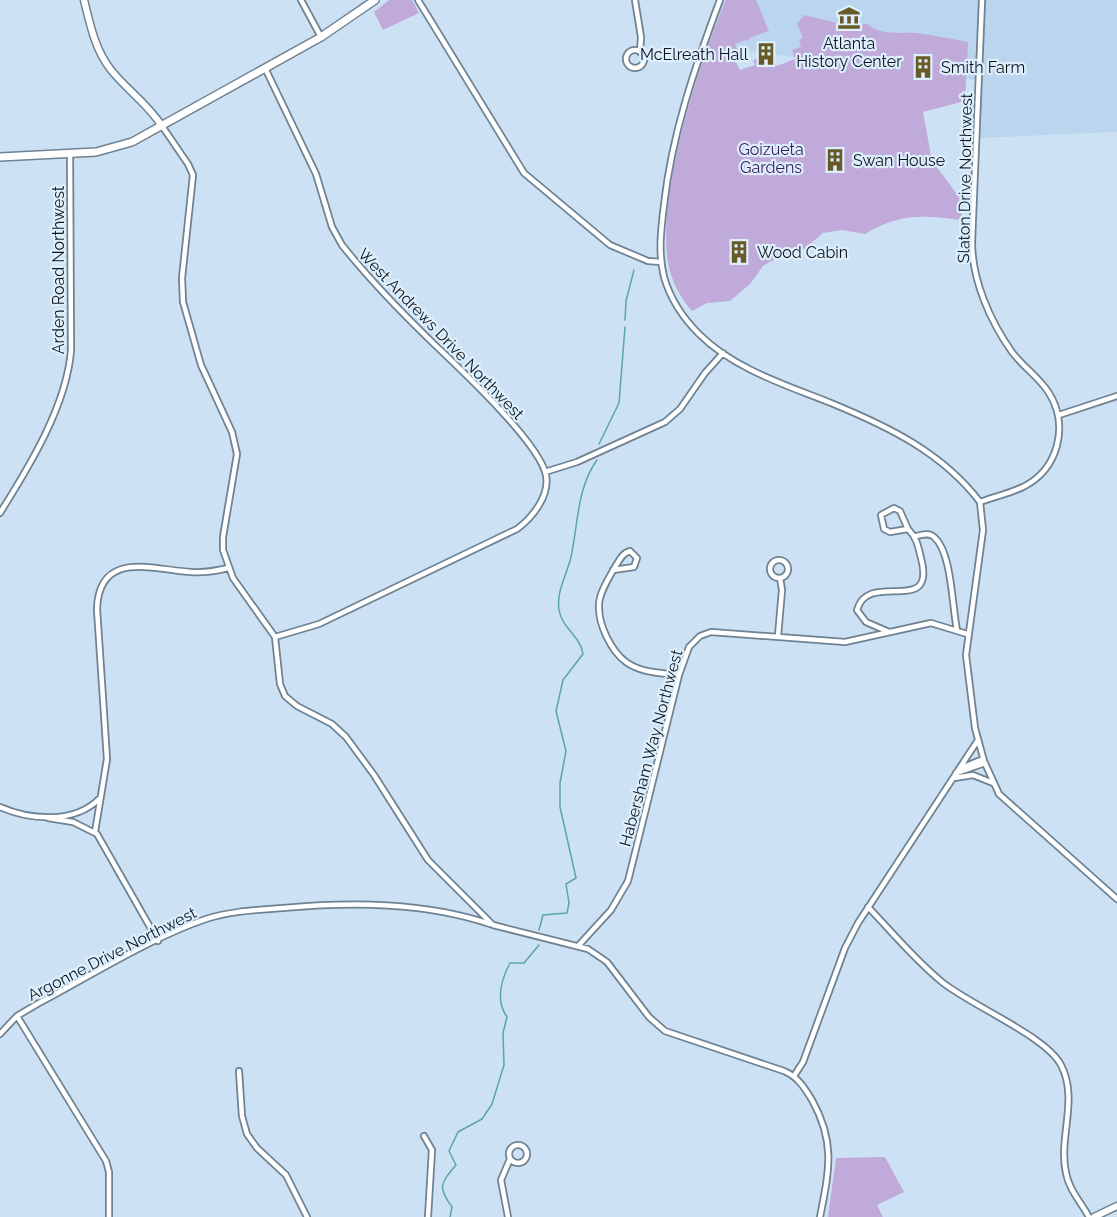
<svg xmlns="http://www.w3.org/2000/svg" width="1117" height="1217" viewBox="0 0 1117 1217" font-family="Raleway,sans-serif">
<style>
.built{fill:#bad5ed}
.green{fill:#bfaada}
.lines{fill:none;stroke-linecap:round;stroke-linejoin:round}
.stream{stroke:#5aa89d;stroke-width:1.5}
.minor-casing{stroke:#6e8292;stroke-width:8}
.tertiary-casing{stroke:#6e8292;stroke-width:9}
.secondary-casing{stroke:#6e8292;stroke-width:10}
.minor{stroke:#fff;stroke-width:4.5}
.tertiary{stroke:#fff;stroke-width:6}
.secondary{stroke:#fff;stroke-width:7}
.labels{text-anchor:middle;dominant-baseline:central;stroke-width:4.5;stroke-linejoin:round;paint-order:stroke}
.poi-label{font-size:16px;fill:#0e161c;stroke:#ddeefd;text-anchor:start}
.park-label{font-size:16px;fill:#3c1b5a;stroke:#ddeefd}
.street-label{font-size:16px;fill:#0e161c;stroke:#ddeefd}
</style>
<rect width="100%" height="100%" fill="#cce1f4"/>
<path class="built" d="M 720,0 L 1117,0 L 1117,132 L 976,138 L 975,80 L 699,45 Z"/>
<path class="green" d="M 389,0 L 412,0 L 419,13 L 383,30 L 374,12 Z
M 726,0 L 756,0 L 769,31 L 749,38 L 749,41 L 745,40 L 735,44 L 740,58 L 735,60 L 740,70 L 755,65 L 753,60 L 761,57 L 765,66 L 775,62 L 777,66 L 795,59 L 792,50 L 801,47 L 799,40 L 803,38 L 797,24 L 804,15 L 837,23 L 857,21 L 858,24 L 867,24 C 882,36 898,32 916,33 C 933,35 951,39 968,42 L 965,101 L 923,112 L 932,161 L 960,198 L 962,220 C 922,215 900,213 865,234 L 842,230 L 823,233 L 804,249 L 780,256 L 763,266 L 750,284 L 730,301 L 707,303 L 692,311 C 680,298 671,280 668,262 C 657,193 698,65 726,0 Z
M 885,1157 L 904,1192 L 877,1205 L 883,1217 L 828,1217 L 836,1158 Z"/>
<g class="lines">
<path class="stream" d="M 625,320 L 626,301 L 634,270
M 599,444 L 619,403 L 625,327
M 539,930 L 543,915 L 567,913 L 569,903 L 566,884 L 576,878 L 560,807 L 560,783 L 566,751 L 556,711 L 563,680 L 583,654 C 581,637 562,628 559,610 C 556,592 567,574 571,557 C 578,525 577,487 597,460
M 450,1217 L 452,1207 C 437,1187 441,1183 456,1165 L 449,1151 L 458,1132 L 482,1119 L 492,1104 L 504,1065 L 503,1033 L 507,1017 C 495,1000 501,980 510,963 L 524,963 L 539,945"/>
<g class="minor-casing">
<path id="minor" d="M 301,0 L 321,37
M 418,0 L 524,173 L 610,245 L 648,261 L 661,262
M 635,0 L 641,37 L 640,52
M 720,0 C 695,67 672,133 664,205 C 661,229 658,253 664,277 C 670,298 683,318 699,334 C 734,369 786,385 831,403 C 887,426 942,452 980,502 L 983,530 L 966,655 L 975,728 L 984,761 L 999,794 L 1117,899
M626 59a9 9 0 1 1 18 0a9 9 0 1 1-18 0Z
M 265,68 L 316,174 L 332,227 L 342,245 C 369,279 401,312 433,343 C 459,368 539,442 546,475 C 550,496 532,518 517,529 L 319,624 L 275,637
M 162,126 L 188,164 L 193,175 L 182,278 L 183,302 L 201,365 L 232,432 L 237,454 L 223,537 L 223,550 L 233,578 L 275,637 L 280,684 L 285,696 L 297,706 L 332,724 L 346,737 L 374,775 L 428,860 L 493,925 L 588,949 L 607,962 L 649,1017 L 665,1031 L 784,1071 C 798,1077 804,1087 812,1100 C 836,1143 829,1171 820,1217
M 1059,415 L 1117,396
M 545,472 L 577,462 L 665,422 L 680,409 L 705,373 L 723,353
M 980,502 C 994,497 1010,493 1023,487 C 1059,469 1069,425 1049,393 C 1039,377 1023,367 1012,352 C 990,321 972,280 972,242 L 982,0
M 0,513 C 29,467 67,405 71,350 L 70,154
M 916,536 C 922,535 929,532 934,537 C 952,552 952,607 957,630
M770 569a9 9 0 1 1 18 0a9 9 0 1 1-18 0Z
M 613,570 L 634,567 L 637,558 L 630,551 C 622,553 619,561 615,567 C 609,578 599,593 599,605 C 598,624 611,651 626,662 C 641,673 661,673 679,675
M 889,632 L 866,622 L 857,610 C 868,569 937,618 921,558 C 918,546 917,538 908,529 L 890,532 L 884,529 L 881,515 L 894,508 L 900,511 L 908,529
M 778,636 L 782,590 L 780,578
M 959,769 L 983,759
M 956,773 L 985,763
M 954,778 L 973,775 L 993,783
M 0,807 C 30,820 74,824 99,799
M 48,818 L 73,822 L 97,834 L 158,941
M 95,832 L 107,759 L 97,609 C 99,549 154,570 191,572 C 204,573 216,571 228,568
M 868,907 C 892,932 915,960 942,982 C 970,1005 1046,1036 1061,1065 C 1079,1099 1058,1138 1066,1173 C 1069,1190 1081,1202 1089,1217
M 579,945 L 611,910 L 628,881 L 679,675 L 689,647 L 700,636 L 711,632 L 845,642 L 931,623 L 967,634
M 17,1016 L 106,1161 L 109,1172 L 109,1217
M 0,1034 L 17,1016 L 39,1003 C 90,976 152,937 206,919 C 231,911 257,910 283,908 C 352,902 424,902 490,924
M 239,1071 L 242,1116 L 247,1134 L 257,1148 L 286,1175 L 307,1217
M 794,1076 L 803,1062 L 845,948 L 858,923 L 978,740
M 424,1136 L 432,1150 L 428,1217
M509 1154a9 9 0 1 1 18 0a9 9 0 1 1-18 0Z
M 508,1217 L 501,1180 L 510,1159"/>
</g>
<g class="tertiary-casing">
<path id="tertiary" d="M 84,0 C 90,24 95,50 111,70 C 127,90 146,102 162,126
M 1094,1217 L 1117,1206"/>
</g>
<g class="secondary-casing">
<path id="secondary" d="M 0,157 L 96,152 L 132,142 L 321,37 L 375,0"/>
</g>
<use href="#minor" class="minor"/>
<use href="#tertiary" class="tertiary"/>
<use href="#secondary" class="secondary"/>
</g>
<defs>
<g id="museum-bare" transform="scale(1.8)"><path d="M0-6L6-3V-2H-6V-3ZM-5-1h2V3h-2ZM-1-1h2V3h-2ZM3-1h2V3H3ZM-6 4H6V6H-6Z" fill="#685a27" stroke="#ddeefd" stroke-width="2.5" paint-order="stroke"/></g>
<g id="building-bare" transform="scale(1.8)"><path d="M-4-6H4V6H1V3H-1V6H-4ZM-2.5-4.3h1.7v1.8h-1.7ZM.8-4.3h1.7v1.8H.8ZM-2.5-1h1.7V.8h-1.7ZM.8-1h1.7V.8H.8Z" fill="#685a27" stroke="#ddeefd" stroke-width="2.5" paint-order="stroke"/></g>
</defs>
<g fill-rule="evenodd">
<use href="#museum-bare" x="849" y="18"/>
<use href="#building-bare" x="766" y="54"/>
<use href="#building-bare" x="923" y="67"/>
<use href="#building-bare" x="835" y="160"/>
<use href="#building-bare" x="739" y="252"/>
</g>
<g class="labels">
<g class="poi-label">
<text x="849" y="43" text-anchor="middle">Atlanta<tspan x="849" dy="18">History Center</tspan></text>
<text x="748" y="54" text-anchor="end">McElreath Hall</text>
<text x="941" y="67">Smith Farm</text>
<text x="853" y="160">Swan House</text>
<text x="757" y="252">Wood Cabin</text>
</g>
<g class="park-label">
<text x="771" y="149">Goizueta<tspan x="771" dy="18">Gardens</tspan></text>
</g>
<g class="street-label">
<text transform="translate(965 178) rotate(-89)">Slaton Drive Northwest</text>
<text transform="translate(58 270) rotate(-90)">Arden Road Northwest</text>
<text transform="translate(441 334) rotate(46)">West Andrews Drive Northwest</text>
<text transform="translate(651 748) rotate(-75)">Habersham Way Northwest</text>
<text transform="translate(112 954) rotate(-27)">Argonne Drive Northwest</text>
</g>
</g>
</svg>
